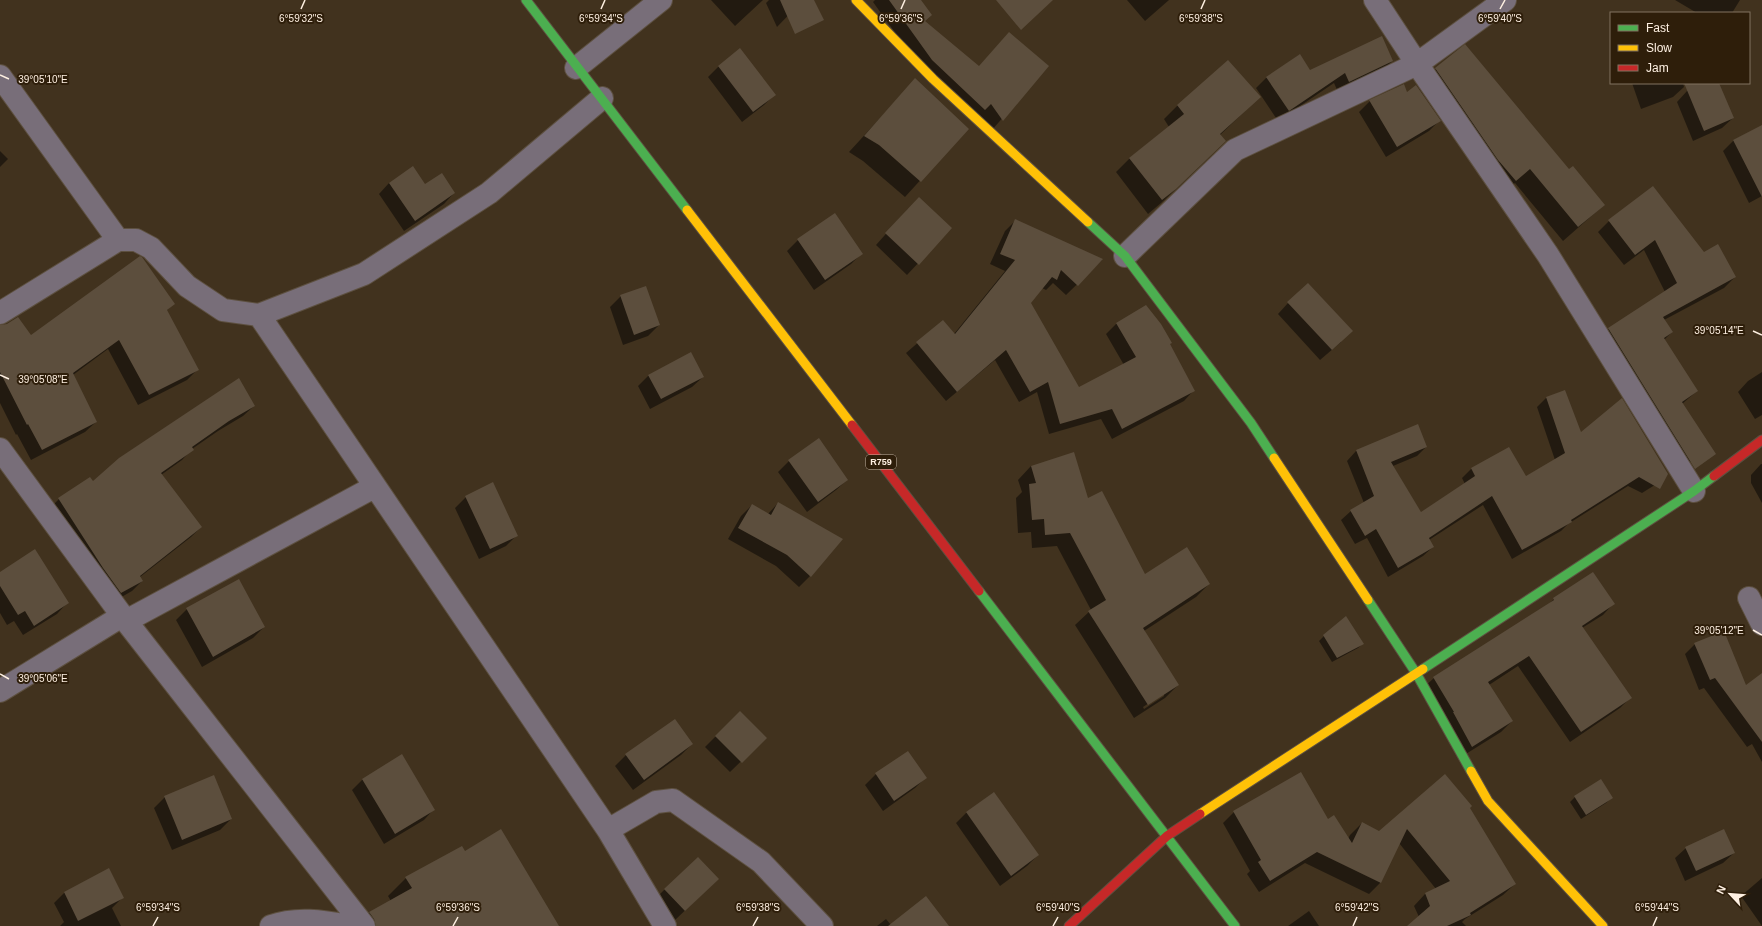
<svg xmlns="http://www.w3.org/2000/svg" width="1762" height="926" viewBox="0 0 1762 926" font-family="Helvetica,sans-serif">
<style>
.shadow{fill:#0007;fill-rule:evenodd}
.building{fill:#5c4e3d}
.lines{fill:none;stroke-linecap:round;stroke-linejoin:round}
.street-casing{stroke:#5d5040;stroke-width:24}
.fast-casing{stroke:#5d5040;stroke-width:11}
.slow-casing{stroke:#5d5040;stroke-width:11}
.jam-casing{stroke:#5d5040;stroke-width:11}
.street{stroke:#786e79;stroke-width:22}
.fast{stroke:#4caf50;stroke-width:9}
.slow{stroke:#ffc107;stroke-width:9}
.jam{stroke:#c62828;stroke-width:9}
.ticks{fill:none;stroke:#fef0e2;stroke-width:1.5}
.labels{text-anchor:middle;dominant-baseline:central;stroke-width:4;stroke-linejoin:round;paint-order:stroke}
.shield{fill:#2e1e0a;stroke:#c0b1a1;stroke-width:1}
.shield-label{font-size:9px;font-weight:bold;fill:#fef0e2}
.ticks-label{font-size:10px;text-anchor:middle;fill:#fef0e2;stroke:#2e1e0a;stroke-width:4;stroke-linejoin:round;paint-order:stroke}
</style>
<rect width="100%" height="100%" fill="#41321e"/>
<path class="shadow" d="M 711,0 L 763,0 L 735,26 Z
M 769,0 L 803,0 L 777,27 L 766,3 Z
M 875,0 L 920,0 L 924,22 L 979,67 L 1009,33 L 1048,66 L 992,130 L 922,70 L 873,2 Z
M 1127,0 L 1169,0 L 1145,21 Z
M 1675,0 L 1740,0 L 1732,13 L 1697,13 Z
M 1299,55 L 1310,71 L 1392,61 L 1381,72 L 1338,92 L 1334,83 L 1278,121 L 1256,88 L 1266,78 Z
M 719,66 L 774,95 L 764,105 L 742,122 L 708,77 Z
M 1436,69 L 1569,170 L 1604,205 L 1563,241 L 1515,183 L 1500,195 L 1421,84 Z
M 915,80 L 967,129 L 905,197 L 863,161 L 849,152 Z
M 1632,83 L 1683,83 L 1684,87 L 1673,97 L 1641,109 Z
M 1706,83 L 1718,83 L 1733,118 L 1722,128 L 1693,141 L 1677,102 L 1687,91 Z
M 1370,101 L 1439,121 L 1429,131 L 1386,157 L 1359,112 Z
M 1178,105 L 1245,111 L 1220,135 L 1211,155 L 1161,203 L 1148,214 L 1116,172 L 1130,158 L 1169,127 L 1164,119 Z
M 1762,126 L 1762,196 L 1749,203 L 1723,151 L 1734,140 Z
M 0,151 L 8,159 L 0,167 Z
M 389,183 L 425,186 L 454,193 L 444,204 L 404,231 L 379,194 Z
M 1653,187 L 1703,253 L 1735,277 L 1724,288 L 1664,320 L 1672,332 L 1664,340 L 1697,391 L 1682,404 L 1699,456 L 1678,470 L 1598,340 L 1609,329 L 1665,292 L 1644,250 L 1624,265 L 1598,232 L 1609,221 Z
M 908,209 L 951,228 L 907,275 L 876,245 Z
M 835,215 L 861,254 L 851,264 L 814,290 L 787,251 L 798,240 Z
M 1015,221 L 1102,260 L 1066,295 L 1053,283 L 1046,290 L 1042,288 L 1029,303 L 1079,389 L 1124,365 L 1106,334 L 1116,324 L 1146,306 L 1169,344 L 1194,390 L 1184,401 L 1112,439 L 1101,419 L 1049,434 L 1037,392 L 1019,402 L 995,360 L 946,401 L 906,353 L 943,321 L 954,334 L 1005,271 L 990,264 L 1005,231 Z
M 621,296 L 659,325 L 648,336 L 623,345 L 610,307 Z
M 174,303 L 166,311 L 198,369 L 187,380 L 138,405 L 108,349 L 73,375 L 96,422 L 85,432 L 31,460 L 17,434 L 16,435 L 0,403 L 0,326 L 31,336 Z
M 1288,303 L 1341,342 L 1320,360 L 1278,314 Z
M 1762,372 L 1762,415 L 1755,419 L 1738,392 L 1748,381 Z
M 649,375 L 703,377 L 692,387 L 650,409 L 638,386 Z
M 1564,391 L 1580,434 L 1658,483 L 1642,493 L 1628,486 L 1568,524 L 1561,531 L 1512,559 L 1483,505 L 1429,540 L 1433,547 L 1423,556 L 1388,577 L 1367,538 L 1355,544 L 1341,520 L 1351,511 L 1364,503 L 1347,461 L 1356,451 L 1418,426 L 1426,447 L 1417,456 L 1393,466 L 1421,513 L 1465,484 L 1462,478 L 1471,469 L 1525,477 L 1555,460 L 1537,407 L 1546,398 Z
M 254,406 L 243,416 L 218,431 L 192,449 L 182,460 L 161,475 L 201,527 L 191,537 L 140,577 L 142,581 L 132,591 L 111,603 L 49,509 L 59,499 Z
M 789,461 L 847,480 L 836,490 L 807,512 L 778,472 Z
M 1761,464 L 1762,464 L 1762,503 L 1751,483 L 1751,475 Z
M 1031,466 L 1087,500 L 1144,576 L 1209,584 L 1196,597 L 1144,631 L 1178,685 L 1165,698 L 1134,718 L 1075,625 L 1091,610 L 1057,546 L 1032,548 L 1031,532 L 1018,533 L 1016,498 L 1022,492 L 1018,480 ZM 1164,693 L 1164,696 L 1144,709 L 1143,707 Z
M 466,497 L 517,535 L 506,546 L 479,559 L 455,508 Z
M 778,503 L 810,576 L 799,587 L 776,566 L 728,539 L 741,516 L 752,505 L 768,514 Z
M 0,573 L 67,603 L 57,614 L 23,635 L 14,621 L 7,625 L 0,613 Z
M 1554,599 L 1613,604 L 1603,615 L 1582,628 L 1630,698 L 1620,708 L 1570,742 L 1518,666 L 1489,685 L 1512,721 L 1501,732 L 1461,757 L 1423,688 L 1434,678 L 1548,605 Z
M 187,609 L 264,627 L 253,638 L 202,667 L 176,620 Z
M 1324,636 L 1363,643 L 1358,648 L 1332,662 L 1319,641 Z
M 1695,644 L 1746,687 L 1762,675 L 1762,762 L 1752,744 L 1747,747 L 1704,688 L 1699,690 L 1685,654 Z
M 740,712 L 765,738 L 730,772 L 705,747 Z
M 692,744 L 681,755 L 633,790 L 615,766 L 626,755 Z
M 402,756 L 434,809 L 424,820 L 384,844 L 352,790 L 362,780 Z
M 876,774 L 925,778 L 915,788 L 883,811 L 865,785 Z
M 993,793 L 1038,855 L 1027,866 L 1000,886 L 956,823 L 966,813 Z
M 165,797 L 231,819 L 220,830 L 172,850 L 154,808 Z
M 1575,797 L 1611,798 L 1606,803 L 1581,819 L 1570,802 Z
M 1469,808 L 1515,884 L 1503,895 L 1465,919 L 1462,922 L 1466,926 L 1409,926 L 1419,917 L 1414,906 L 1425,894 L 1436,889 L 1399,843 L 1380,883 L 1369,894 L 1305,863 L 1259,892 L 1247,874 L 1250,871 L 1223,823 L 1234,812 L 1327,820 L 1348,839 L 1350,835 L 1362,823 L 1379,832 Z
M 1686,848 L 1734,853 L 1723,863 L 1685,881 L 1675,858 Z
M 465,853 L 550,926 L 357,926 L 370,912 L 391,901 L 388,896 L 406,878 Z
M 1762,878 L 1762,926 L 1741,896 Z
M 718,879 L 674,921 L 654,900 L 665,889 Z
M 65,892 L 123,897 L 112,908 L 121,926 L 60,926 L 64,922 L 54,903 Z
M 1309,911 L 1319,926 L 1288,926 Z
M 886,919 L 891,925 L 948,926 L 877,926 Z"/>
<path class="building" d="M 780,0 L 814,0 L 824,20 L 795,34 Z
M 889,0 L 921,0 L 932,15 L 925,21 L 979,66 L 1009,32 L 1049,66 L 1003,121 L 991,104 L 985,110 L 932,60 Z
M 996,0 L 1053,0 L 1021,30 Z
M 1382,36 L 1393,61 L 1349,82 L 1345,73 L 1289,111 L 1266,77 L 1300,54 L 1310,70 Z
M 1465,44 L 1569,169 L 1573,166 L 1605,205 L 1578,227 L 1530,169 L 1516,181 L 1498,160 L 1435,68 Z
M 740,48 L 776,95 L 753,112 L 718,66 Z
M 1228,60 L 1261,97 L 1220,134 L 1226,141 L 1176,189 L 1162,200 L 1129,158 L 1184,114 L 1177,105 Z
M 915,78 L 969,129 L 921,182 L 879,145 L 864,136 Z
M 1684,83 L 1719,83 L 1734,118 L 1704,131 Z
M 1404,84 L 1407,92 L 1416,85 L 1441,121 L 1397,147 L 1369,100 Z
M 1762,125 L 1762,197 L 1733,140 Z
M 413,166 L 425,184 L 442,173 L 455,193 L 415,221 L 389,183 Z
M 1653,186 L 1704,252 L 1718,244 L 1736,277 L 1663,317 L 1673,332 L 1664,338 L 1698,391 L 1682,402 L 1716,454 L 1695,469 L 1608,328 L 1677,283 L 1655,240 L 1635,255 L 1608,220 Z
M 919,197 L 952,228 L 919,265 L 885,233 Z
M 835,213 L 863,254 L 825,280 L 797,239 Z
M 1015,219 L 1103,259 L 1078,286 L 1061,270 L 1057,280 L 1052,277 L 1031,303 L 1079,387 L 1136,357 L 1116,323 L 1146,305 L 1161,324 L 1172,343 L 1170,344 L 1195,391 L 1122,429 L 1112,409 L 1060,424 L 1048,382 L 1030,392 L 1006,350 L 957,392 L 916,342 L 943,320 L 955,334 L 1015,260 L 1000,254 Z
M 140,256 L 142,257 L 175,304 L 167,310 L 199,370 L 149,395 L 119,340 L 73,373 L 97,422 L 42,450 L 28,424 L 27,425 L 0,372 L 0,325 L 7,324 L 18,317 L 31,335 Z
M 1308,283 L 1353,331 L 1332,350 L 1287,302 Z
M 646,286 L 660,325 L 634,335 L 620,295 Z
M 691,352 L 704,377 L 661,399 L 648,375 Z
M 239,378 L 255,406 L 229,421 L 192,447 L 194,450 L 161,473 L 202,527 L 140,576 L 143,581 L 121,593 L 103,568 L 58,498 L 90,477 L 93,481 L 119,458 Z
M 1565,390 L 1581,432 L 1622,398 L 1668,474 L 1660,489 L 1639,477 L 1571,520 L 1572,522 L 1522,550 L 1492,496 L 1429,538 L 1434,547 L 1398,568 L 1376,529 L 1365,536 L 1350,510 L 1374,496 L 1356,450 L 1418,424 L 1427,447 L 1391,462 L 1421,512 L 1475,476 L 1471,468 L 1509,447 L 1526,476 L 1565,453 L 1546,397 Z
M 819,438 L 848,480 L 818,502 L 788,460 Z
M 1074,452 L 1088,498 L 1102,491 L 1145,574 L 1187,547 L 1210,584 L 1143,628 L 1179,685 L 1148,705 L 1088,611 L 1106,600 L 1070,533 L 1045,535 L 1044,519 L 1032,520 L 1029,484 L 1036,483 L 1031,466 Z
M 493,482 L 518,536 L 490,549 L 465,496 Z
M 778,502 L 843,539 L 811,577 L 787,555 L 738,528 L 752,504 L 771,515 Z
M 35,549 L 69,603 L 34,626 L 25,611 L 18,615 L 0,586 L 0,572 Z
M 1593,572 L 1615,604 L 1582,626 L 1632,698 L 1581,732 L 1529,656 L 1488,682 L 1513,721 L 1472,747 L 1453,712 L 1454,712 L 1433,677 L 1554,600 L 1553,598 Z
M 239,579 L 265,627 L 213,657 L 186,608 Z
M 1346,616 L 1364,644 L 1337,658 L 1323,635 Z
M 1724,631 L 1746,685 L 1762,673 L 1762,742 L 1715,678 L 1710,680 L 1694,643 Z
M 740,711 L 767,738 L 742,763 L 715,736 Z
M 675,719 L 693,744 L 644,780 L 625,754 Z
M 908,751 L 927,778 L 894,801 L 875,773 Z
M 402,754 L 435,810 L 395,834 L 362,779 Z
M 1301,772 L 1328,819 L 1334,815 L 1352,843 L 1362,822 L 1379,831 L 1445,774 L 1472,806 L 1470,808 L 1516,884 L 1470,913 L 1471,915 L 1447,926 L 1407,926 L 1430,906 L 1425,893 L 1450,881 L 1407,829 L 1381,883 L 1317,852 L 1270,881 L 1258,862 L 1261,860 L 1233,811 Z
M 214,775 L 232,819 L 182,840 L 164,796 Z
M 1601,779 L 1613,798 L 1586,815 L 1574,796 Z
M 994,792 L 1039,855 L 1011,876 L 966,812 Z
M 501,829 L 559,926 L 376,926 L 374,919 L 369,912 L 412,888 L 405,877 L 462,846 L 465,851 Z
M 1724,829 L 1735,853 L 1696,871 L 1685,847 Z
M 698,857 L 719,879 L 685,911 L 664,889 Z
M 109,868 L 124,898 L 78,921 L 64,892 Z
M 926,896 L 949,926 L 888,926 Z"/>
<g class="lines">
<g class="street-casing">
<path id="street" d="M 1375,0 L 1417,64 L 1548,255 L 1694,491
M 576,68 L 661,0
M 0,76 L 118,240
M 1125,256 L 1235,150 L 1417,64 L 1505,0
M 0,313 L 118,240 L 136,240 L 151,248 L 187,286 L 223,310 L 259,315 L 364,274 L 489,193 L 602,98
M 259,315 L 608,830 L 665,926
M 0,449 L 126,621 L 364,926
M 1749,598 L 1762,624
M 126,621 L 374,487
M 0,691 L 122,616
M 608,830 L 656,802 L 673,800 L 761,862 L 822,926
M 271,926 C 296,917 323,921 348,926"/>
</g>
<g class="fast-casing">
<path id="fast" d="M 526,0 L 687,210
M 1088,222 L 1125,256 L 1251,423 L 1274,458
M 979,591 L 1235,926
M 1368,600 L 1416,673 L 1471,771
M 1423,669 L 1694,491 L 1714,476"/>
</g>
<g class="slow-casing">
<path id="slow" d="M 856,0 L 933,79 L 1088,222
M 687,210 L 852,425
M 1274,458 L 1368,600
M 1471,771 L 1488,801 L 1603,926
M 1200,814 L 1423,669"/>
</g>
<g class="jam-casing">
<path id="jam" d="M 852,425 L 979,591
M 1714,476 L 1762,440
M 1069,926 L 1167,836 L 1200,814"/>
</g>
<use href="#street" class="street"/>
<use href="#fast" class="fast"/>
<use href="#slow" class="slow"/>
<use href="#jam" class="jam"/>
</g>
<path class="ticks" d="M 301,9 L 305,0M 601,9 L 605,0M 901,9 L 905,0M 1201,9 L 1205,0M 1500,9 L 1505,0M 0,75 L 9,79M 1753,331 L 1762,335M 0,375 L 9,379M 1753,630 L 1762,635M 0,674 L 9,679M 153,926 L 158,917M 453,926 L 458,917M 753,926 L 758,917M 1053,926 L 1058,917M 1353,926 L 1357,917M 1653,926 L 1657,917"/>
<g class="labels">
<rect class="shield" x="866" y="455" width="30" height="14" rx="3"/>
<g class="shield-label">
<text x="881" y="462">R759</text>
</g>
</g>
<g class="ticks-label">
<text x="301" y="22">6°59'32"S</text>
<text x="601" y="22">6°59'34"S</text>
<text x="901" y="22">6°59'36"S</text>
<text x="1201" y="22">6°59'38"S</text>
<text x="1500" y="22">6°59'40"S</text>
<text x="43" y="83">39°05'10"E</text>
<text x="1719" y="334">39°05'14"E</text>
<text x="43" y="383">39°05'08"E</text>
<text x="1719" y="634">39°05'12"E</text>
<text x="43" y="682">39°05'06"E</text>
<text x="158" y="911">6°59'34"S</text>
<text x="458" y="911">6°59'36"S</text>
<text x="758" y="911">6°59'38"S</text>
<text x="1058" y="911">6°59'40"S</text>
<text x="1357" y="911">6°59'42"S</text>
<text x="1657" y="911">6°59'44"S</text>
</g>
<rect x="1610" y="12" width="140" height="72" fill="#2e1e0a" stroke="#817260"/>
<rect x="1618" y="25" width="20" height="6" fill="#4caf50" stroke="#817260"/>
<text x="1646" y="32" font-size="12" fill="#fef0e2">Fast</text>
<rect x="1618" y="45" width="20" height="6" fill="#ffc107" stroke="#817260"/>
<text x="1646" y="52" font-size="12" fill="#fef0e2">Slow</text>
<rect x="1618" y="65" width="20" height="6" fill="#c62828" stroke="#817260"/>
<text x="1646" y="72" font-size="12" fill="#fef0e2">Jam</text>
<g transform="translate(1730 894) rotate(296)" stroke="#2e1e0a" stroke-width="3" paint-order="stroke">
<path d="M0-3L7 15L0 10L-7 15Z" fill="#fef0e2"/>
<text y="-6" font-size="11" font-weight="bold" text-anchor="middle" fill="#fef0e2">N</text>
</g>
</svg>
